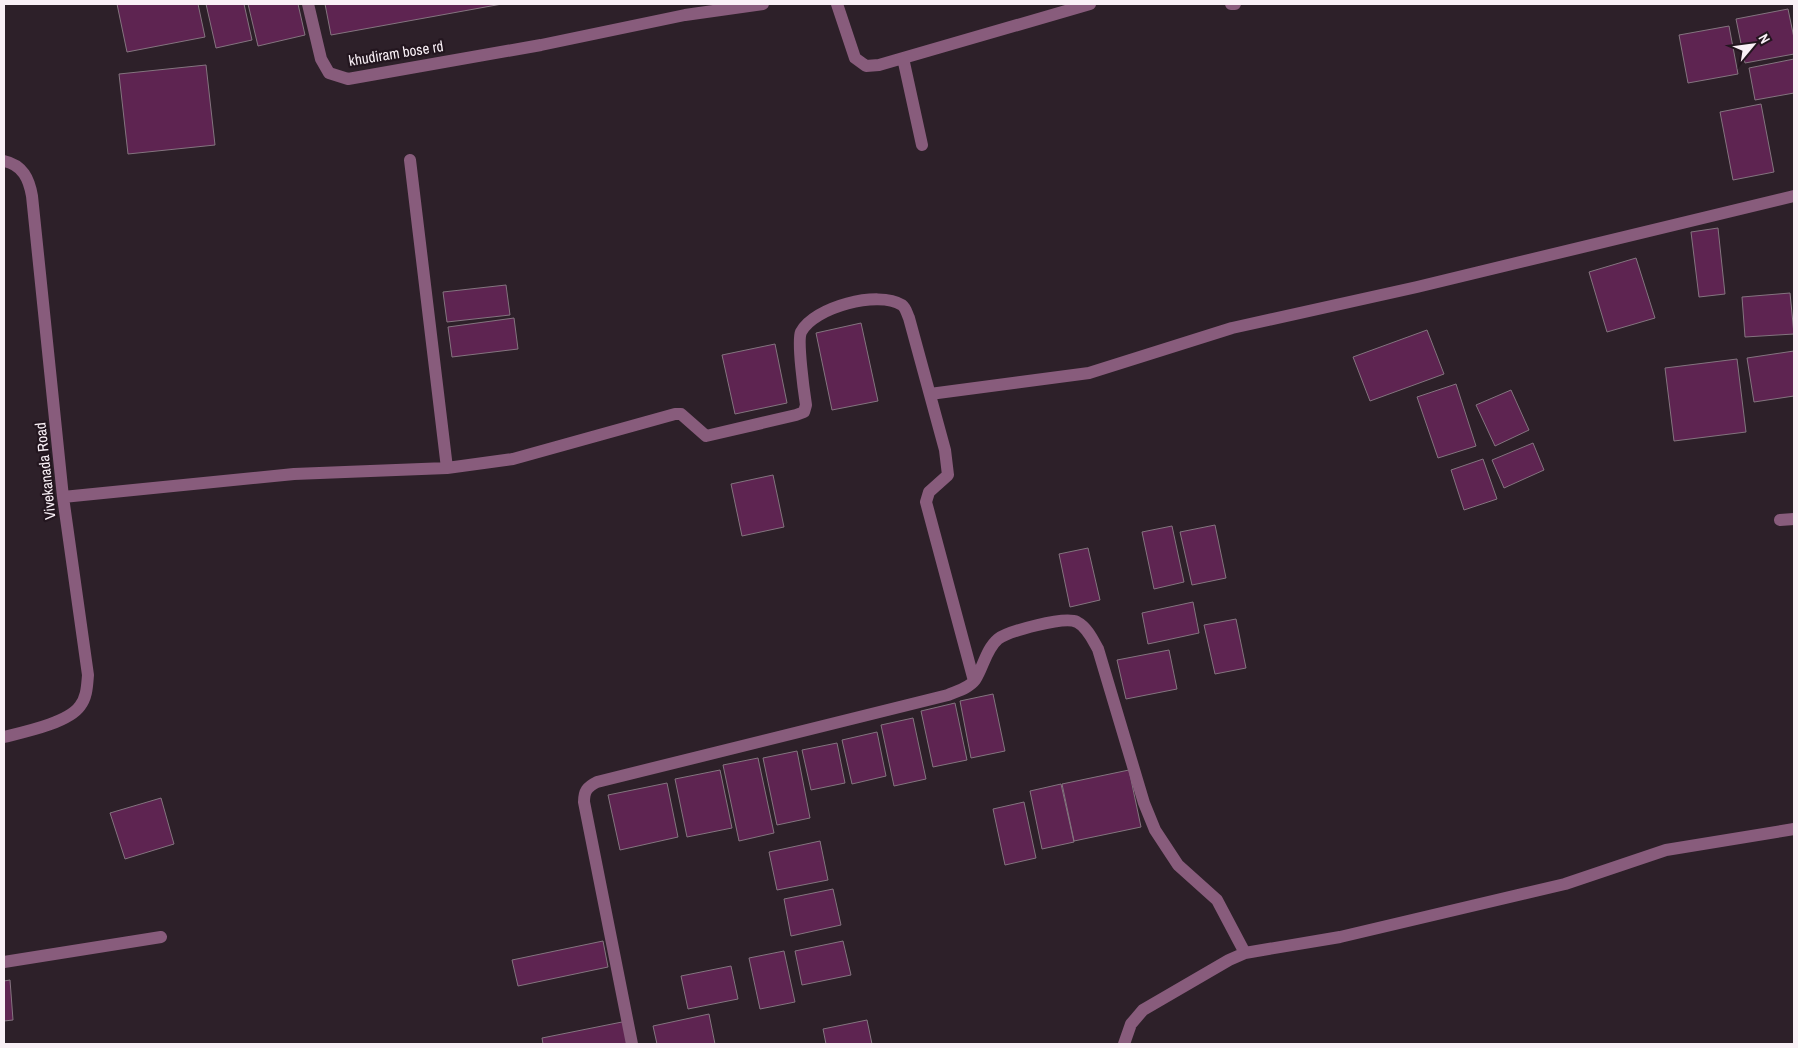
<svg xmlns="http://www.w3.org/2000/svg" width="1798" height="1048" viewBox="0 0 1798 1048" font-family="'Archivo Narrow',sans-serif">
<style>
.building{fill:#5e2451;stroke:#84747f}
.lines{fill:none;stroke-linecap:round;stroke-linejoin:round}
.street{stroke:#885c7c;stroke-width:12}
.labels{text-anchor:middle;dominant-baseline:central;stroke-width:4.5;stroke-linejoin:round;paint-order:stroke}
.street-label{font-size:15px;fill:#f9f0f6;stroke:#23161f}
</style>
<rect width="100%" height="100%" fill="#2d2029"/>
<path class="building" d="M 117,4 L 198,4 L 205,37 L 127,52 Z
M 206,4 L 244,4 L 252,40 L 216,48 Z
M 248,4 L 298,4 L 305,35 L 258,46 Z
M 325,4 L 502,4 L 331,35 Z
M 1788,9 L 1794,38 L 1794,54 L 1745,63 L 1736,19 Z
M 1729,26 L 1738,74 L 1688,83 L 1679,35 Z
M 1794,59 L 1794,93 L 1755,100 L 1749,68 Z
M 206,65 L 215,145 L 128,154 L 119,74 Z
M 1761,104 L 1774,172 L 1733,180 L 1720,112 Z
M 1718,228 L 1725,294 L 1699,297 L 1691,232 Z
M 1636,258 L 1655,318 L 1607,332 L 1589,272 Z
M 506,285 L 510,315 L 447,322 L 443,292 Z
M 1790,293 L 1794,334 L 1745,337 L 1742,297 Z
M 514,318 L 518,349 L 452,357 L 448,327 Z
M 861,323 L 878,401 L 832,410 L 816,333 Z
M 1427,330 L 1444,374 L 1370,401 L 1353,357 Z
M 775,344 L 787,403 L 735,414 L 722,355 Z
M 1794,351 L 1794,396 L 1754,402 L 1747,358 Z
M 1737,359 L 1746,432 L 1674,441 L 1665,368 Z
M 1456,384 L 1476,446 L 1438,458 L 1417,397 Z
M 1511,390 L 1529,430 L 1495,446 L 1476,405 Z
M 1533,443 L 1544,470 L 1504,488 L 1492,460 Z
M 1483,459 L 1497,499 L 1464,510 L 1451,470 Z
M 773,475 L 784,527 L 742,536 L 731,484 Z
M 1215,525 L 1226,578 L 1192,585 L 1180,532 Z
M 1172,526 L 1184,582 L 1154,589 L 1142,532 Z
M 1088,548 L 1100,600 L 1070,607 L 1059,554 Z
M 1193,602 L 1199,633 L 1148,644 L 1142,613 Z
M 1236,619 L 1246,668 L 1215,674 L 1204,625 Z
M 1169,650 L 1177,689 L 1126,699 L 1117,660 Z
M 993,694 L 1005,751 L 971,758 L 960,701 Z
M 955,703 L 967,760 L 933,767 L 921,711 Z
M 913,718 L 926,779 L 894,786 L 881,725 Z
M 877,732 L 886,776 L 852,784 L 842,740 Z
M 837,743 L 845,783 L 811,790 L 802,750 Z
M 797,751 L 810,818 L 777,825 L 763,758 Z
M 758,758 L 774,833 L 739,841 L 723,765 Z
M 720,770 L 732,828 L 687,837 L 675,779 Z
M 1129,770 L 1141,827 L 1074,841 L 1062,784 Z
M 667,783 L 678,837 L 620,850 L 608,795 Z
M 1061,784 L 1074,842 L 1042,849 L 1030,791 Z
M 161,798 L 174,844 L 125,859 L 110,813 Z
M 1024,802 L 1036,858 L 1005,865 L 993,809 Z
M 820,841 L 828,880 L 777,890 L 769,852 Z
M 833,889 L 841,925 L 791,936 L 784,899 Z
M 603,941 L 608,967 L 518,986 L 512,960 Z
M 843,941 L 851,975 L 802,985 L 795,951 Z
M 784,951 L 795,1002 L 760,1009 L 749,958 Z
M 731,966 L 738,999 L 688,1009 L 681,976 Z
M 10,980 L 13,1020 L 4,1021 L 4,981 Z
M 709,1014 L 715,1044 L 657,1044 L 653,1026 Z
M 867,1020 L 872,1044 L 826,1044 L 823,1029 Z
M 627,1021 L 632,1044 L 543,1044 L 542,1038 Z"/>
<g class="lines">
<path class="street" d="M 308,4 L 321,59 L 329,73 L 348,79 L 541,45 L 685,15 L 763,4
M 837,4 L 855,58 L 866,66 L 879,65 L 1090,4
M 1231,4 L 1235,4
M 903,58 L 922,145
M 4,161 C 23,165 29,179 32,196 L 63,497 L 88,675 C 87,686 87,697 80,706 C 68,723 24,732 4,737
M 930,394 L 1089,373 L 1232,328 L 1417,287 L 1794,196
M 447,468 L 513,459 L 675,414 L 681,414 L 706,436 L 796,415 L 804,412 L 806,405 C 804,392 797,341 801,332 C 814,307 878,290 902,305 C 906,308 907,314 909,318 L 945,450 L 948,475 L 929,492 L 926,502 L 974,681
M 63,497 L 294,474 L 447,468 L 410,160
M 1780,520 L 1794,519
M 4,962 L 161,937
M 632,1044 L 584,802 C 584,791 587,787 597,782 L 948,695 C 957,691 969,688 975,680 C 983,668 986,649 998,639 C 1009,631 1064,616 1077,622 C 1087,627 1093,640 1098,649 L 1144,803 L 1155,830 L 1178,865 L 1217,900 L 1245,953
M 1124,1044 L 1131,1024 L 1143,1010 L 1229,960 L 1245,953 L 1340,937 L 1565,884 L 1666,850 L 1794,829"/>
</g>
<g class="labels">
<g class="street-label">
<text transform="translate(396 53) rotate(-9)">khudiram bose rd</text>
<text transform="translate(45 471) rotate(-96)">Vivekanada Road</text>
</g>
</g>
<rect width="1798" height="1048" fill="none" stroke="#f9f0f6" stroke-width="10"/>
<g transform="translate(1753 45) rotate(61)" stroke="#23161f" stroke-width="4" paint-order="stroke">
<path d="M0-4L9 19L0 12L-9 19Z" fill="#f9f0f6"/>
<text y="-8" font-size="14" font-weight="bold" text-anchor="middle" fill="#f9f0f6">N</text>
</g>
</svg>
